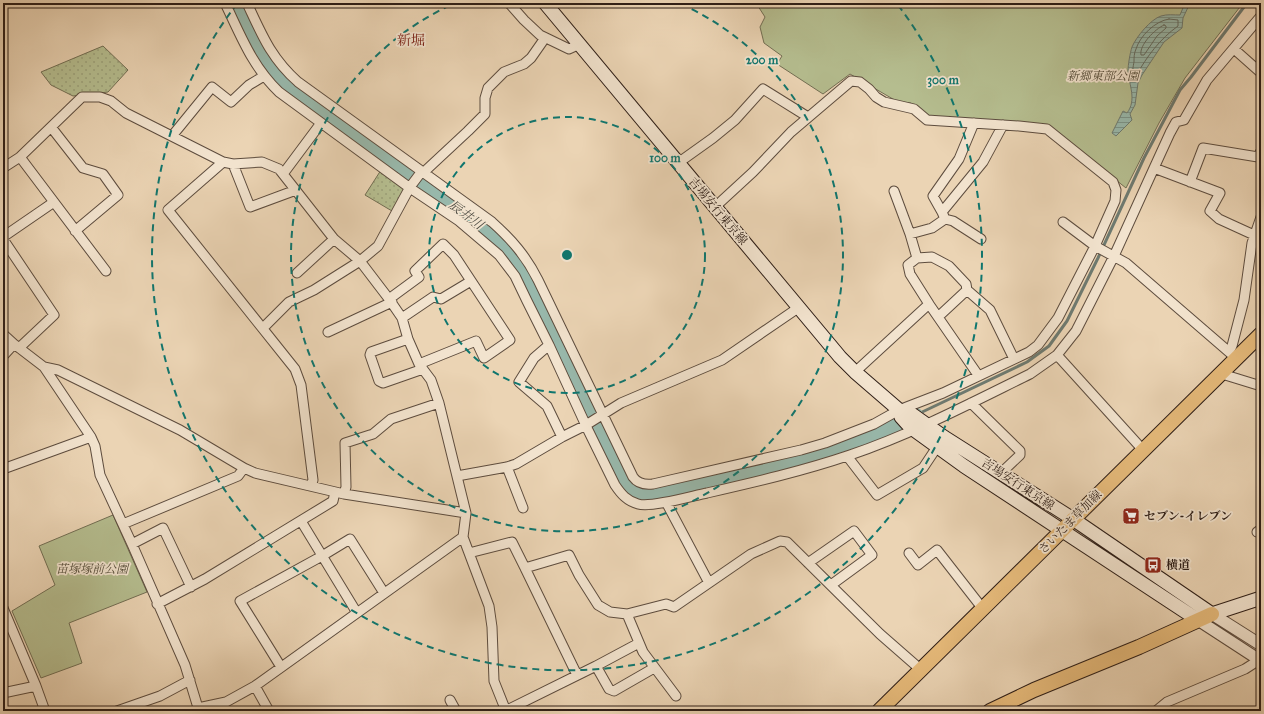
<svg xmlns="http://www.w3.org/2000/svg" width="1264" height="714" viewBox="0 0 1264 714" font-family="'IM FELL Great Primer','Noto Serif JP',serif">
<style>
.grass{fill:url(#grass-dots);stroke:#726e53}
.green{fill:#b5bd8f;stroke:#726e53}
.water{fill:url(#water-rules);stroke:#6e7a70}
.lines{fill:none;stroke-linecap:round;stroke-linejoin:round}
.shore{stroke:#636b61;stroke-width:1}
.stream{stroke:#6e7a70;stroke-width:3}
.river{stroke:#98b8ab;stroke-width:17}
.minor-casing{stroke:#5d4c3e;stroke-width:11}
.tertiary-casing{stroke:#5d4c3e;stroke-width:13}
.secondary-casing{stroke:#2e1e17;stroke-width:15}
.primary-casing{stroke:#2e1e17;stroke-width:16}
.minor{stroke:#f2e3ce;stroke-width:9}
.tertiary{stroke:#f2e3ce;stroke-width:11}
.secondary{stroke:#f2e3ce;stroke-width:13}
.primary{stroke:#e6ba7a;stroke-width:14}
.ring{fill:none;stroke:#0f766e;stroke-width:2;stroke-dasharray:7 5}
.labels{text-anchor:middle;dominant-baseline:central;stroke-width:3.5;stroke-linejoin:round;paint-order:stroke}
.park-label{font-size:12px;font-style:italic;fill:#564e3b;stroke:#f2e3ce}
.street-label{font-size:12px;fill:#2e1e17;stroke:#f2e3ce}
.poi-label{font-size:12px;font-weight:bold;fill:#2e1e17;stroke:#f2e3ce;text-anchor:start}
.water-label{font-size:13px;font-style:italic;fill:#4e4c43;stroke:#f2e3ce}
.quarter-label{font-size:14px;fill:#7a1f14;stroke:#f2e3ce}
.centre{fill:#0f766e;stroke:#f2e3ce;stroke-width:2}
.ring-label{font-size:12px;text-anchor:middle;font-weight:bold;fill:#0f766e;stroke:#f2e3ce;stroke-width:3.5;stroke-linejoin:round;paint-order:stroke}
</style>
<defs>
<pattern id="grass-dots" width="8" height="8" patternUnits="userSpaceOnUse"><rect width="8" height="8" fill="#b5bd8f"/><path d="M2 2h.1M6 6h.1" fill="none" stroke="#9ca27b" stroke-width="1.8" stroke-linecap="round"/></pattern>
<pattern id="water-rules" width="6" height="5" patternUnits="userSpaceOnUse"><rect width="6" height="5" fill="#98b8ab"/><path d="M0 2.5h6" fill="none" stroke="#7c958a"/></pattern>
</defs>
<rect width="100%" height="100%" fill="#ebd4b4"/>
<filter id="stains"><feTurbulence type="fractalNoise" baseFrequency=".005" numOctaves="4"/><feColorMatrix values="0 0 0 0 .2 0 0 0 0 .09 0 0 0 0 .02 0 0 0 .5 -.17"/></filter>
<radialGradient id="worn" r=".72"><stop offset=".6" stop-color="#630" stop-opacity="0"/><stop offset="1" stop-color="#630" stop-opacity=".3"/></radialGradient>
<path class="grass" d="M 103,46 L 128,70 L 108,92 L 73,96 L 51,85 L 41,72 Z
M 381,170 L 403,187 L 404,191 L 392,211 L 365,195 Z"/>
<path class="green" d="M 756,3 L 1243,3 L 1185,78 L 1159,123 L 1126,188 L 1047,125 L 926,116 L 911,103 L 898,102 L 850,74 L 823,94 L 777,64 L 782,56 L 764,43 L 760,27 L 765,17 Z
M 113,515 L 147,592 L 69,623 L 82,663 L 41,678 L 12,611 L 55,585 L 39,546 Z"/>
<path class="water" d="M 1185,3 L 1190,3 L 1183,18 L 1182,28 L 1164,42 L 1142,75 L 1138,83 L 1135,105 L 1130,114 L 1132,120 L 1116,136 L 1112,133 L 1123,111 L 1127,113 C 1137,100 1129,85 1128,71 C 1128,65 1130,53 1132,47 C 1136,37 1151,19 1161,16 C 1167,14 1174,15 1180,15 Z"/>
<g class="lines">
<path class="shore" d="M 1169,19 L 1178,20 L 1178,26 C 1160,39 1147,56 1136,76 L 1134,77 C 1132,72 1133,67 1134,62 C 1134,58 1134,53 1136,49 C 1140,36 1155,21 1169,19 Z
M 1164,25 L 1166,26 L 1166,28 L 1157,36 L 1144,55 L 1141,55 C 1139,45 1155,29 1164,25 Z"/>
<path class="stream" d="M 918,414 L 1027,362 L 1049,346 L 1067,321 L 1098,258 L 1144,158 L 1180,90 L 1191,77 L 1247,3"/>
<path class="river" d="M 237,3 L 255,44 L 267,64 L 282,82 L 480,224 L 508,249 L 523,270 L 626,485 L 630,491 L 638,495 L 651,495 L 707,483 L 801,459 L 854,442 L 915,416"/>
<g class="minor-casing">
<path id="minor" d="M 225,3 C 241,36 252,66 279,92 L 410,188 L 459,221 L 499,255 L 515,276 L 527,301 L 549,345 L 588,430 L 615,485 C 621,494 627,501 638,504 C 651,508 692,496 707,493 C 755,482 803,471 850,455 C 912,434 971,403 1030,374 L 1057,355 L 1076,331 L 1114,256 L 1154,168 L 1220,193 L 1210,211 L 1219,219 L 1254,235
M 247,3 C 262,35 271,58 298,82 L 492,222 C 512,240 526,256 538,280 L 633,477 C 638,484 645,485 653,484 L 801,450 L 825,443 L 874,424 L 899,410 L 943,393 L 1029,352 L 1038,345 L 1058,318 L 1095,246 L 1115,201 L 1116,190 L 1113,182 L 1047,129 L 1019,126 L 927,120 L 914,109 L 884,102 L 876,97 L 869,89 L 860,82 L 851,81 L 791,132 L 753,172 L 715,207
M 509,3 L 524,20 L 540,35 L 569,49 L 580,44
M 1234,49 L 1261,73
M 974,123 L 959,159 L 933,196 L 942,212 L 945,219 L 953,221 L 981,239
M 51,127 L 83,168 L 103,174 L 118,195 L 75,231
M 172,136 L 212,87 L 231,102 L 249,85 L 264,76
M 20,157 L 106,271
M 223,162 L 168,210 L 295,369 L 301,385 L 313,480 L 311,486
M 678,163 L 713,138 L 735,120 L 763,89 L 808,117
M 233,164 L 250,207 L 296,190
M 3,168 L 20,157 L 82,97 L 100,97 L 111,101 L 126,113 L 223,162 L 233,164 L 262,162 L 279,169 L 334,239 L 360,261 L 389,299 L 402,318 L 408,339 L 419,364 L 431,380 L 439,403 L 466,513 L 463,537 L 255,686 L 226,702 L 198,708
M 1154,168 L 1170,133 L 1176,122 L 1184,120 L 1207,80 L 1261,16
M 424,172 L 468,131 L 485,114 L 485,98 L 488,88 L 504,72 L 524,64 L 531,58 L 545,38
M 283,174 L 321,123
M 1190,182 L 1203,148 L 1258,157 L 1261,151
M 894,191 L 910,234 L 917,258 L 908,265 L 910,274 L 929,304
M 942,212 L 983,162 L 1003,125
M 1063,222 L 1095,246 L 1126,263 L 1236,358
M 910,234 L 932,228 L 945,219
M 3,237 L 54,202
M 3,239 L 54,315 L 19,348
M 917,258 L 932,257 L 949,266 L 966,284 L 967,290 L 938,317
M 297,273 L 334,239
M 967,290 L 990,310 L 1014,359
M 389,299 L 419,277 L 415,271 L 443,244 L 454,255 L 510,340 L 484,358 L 476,341 L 419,364
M 402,318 L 433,297 L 441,299 L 471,281
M 263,328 L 289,302 L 314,290 L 360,261 L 378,246 L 410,187 L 422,171
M 328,332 L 392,302
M 3,334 L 14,344 L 44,367 L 58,370 L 180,430 L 244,468 L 255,473 L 344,494 L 466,513
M 408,339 L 371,352 L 370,355 L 379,381 L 383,383 L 423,369
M 549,345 L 534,358 L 519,382 L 547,406 L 562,437
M 1229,352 L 1232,346 L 1244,300 L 1252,243 L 1261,217
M 1057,355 L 1143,450
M 3,356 L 14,344
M 44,367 L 91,437 L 95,446 L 100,475 L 132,544 L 185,665 L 199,711
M 855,372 L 929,304 L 978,375
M 1222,374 L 1261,386
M 971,403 L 1020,451 L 1020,455 L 1001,473
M 847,456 L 877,495 L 923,468 L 937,447
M 507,467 L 523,508
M 3,469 L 91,437
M 457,476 L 507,467 L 516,464 L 562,437 L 586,425 L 621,403 L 722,360 L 798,308
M 344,494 L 346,487 L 345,443 L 373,434 L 391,419 L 439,403
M 666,502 L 709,583
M 301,521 L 357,613
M 123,524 L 238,476 L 244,468
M 1257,532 L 1261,529
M 463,537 L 489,606 L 492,627 L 494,681 L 506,711
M 132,544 L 163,528 L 191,587
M 469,553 L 512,542 L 525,568 L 569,555 L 579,575 L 598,605 L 610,612 L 627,614 L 666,604 L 674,607 L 751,554 L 780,541 L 787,542 L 880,634 L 920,669
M 909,553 L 918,565 L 937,550 L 983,609
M 808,563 L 854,531 L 872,555 L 831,585
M 525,568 L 577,675
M 157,604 L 205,579 L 333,501 L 335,492
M 3,608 L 36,686 L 45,711
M 627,614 L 643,652 L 676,696
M 596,666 L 609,689 L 614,691 L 654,668
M 281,667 L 240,601 L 322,556 L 350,539 L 384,593
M 255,686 L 269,711
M 3,693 L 36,686
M 450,700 L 456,711
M 117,711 L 160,696 L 190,680
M 505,711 L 596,666 L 639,643
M 1156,711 L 1167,702 L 1245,669 L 1259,660"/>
</g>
<g class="tertiary-casing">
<path id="tertiary" d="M 1212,614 L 1261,645
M 1198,620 L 1261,661"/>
</g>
<g class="secondary-casing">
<path id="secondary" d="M 545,3 L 840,357 L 855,372 L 899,410 L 909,412 L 944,437 L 1073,519 L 1212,614 L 1261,598
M 899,410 L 901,417 L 910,427 L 964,466 L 1198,620"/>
</g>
<g class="primary-casing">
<path id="primary" d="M 879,711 L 1261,334
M 990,711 L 1034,690 L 1139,647 L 1212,614"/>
</g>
<use href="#minor" class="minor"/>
<use href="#tertiary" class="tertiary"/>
<use href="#secondary" class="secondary"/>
<use href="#primary" class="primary"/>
</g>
<g class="ring">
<circle cx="567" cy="255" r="138"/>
<path d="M681 4A276 276 0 1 1 453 4"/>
<path d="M898 5A415 415 0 1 1 236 5"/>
</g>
<defs>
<g id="supermarket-square" transform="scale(0.9)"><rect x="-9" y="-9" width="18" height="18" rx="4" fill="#8f2418" stroke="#f2e3ce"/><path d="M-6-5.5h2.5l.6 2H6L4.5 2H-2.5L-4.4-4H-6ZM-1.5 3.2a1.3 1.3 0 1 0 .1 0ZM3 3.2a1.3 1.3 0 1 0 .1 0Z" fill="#fff"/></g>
<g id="bus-square" transform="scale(0.9)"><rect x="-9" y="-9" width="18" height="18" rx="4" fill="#8f2418" stroke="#f2e3ce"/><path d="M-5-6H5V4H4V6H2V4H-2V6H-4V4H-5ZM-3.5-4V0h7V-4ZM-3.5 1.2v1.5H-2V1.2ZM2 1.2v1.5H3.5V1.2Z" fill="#fff"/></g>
</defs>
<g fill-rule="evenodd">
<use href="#supermarket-square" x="1131" y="516"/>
<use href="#bus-square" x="1153" y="565"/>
</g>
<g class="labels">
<g class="park-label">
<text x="1103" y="76">新郷東部公園</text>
<text x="92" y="569">苗塚塚前公園</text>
</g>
<g class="street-label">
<text transform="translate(718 211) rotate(50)">吉場安行東京線</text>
<text transform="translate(1018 484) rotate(33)">吉場安行東京線</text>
<text transform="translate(1070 522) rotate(-45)">さいたま草加線</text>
</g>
<g class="poi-label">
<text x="1144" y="516">セブン-イレブン</text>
<text x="1166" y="565">横道</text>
</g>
<g class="water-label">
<text transform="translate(466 215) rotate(37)">辰井川</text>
</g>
<g class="quarter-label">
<text x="411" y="40">新堀</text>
</g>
</g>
<circle cx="567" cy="255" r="6" class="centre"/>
<g class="ring-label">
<text x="762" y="64">200 m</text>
<text x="943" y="84">300 m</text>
<text x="665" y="162">100 m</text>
</g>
<rect width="1264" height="714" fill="none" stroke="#ebd4b4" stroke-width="16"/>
<rect x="4" y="4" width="1256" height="706" fill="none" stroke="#2e1e17" stroke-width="2"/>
<rect x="8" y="8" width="1248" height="698" fill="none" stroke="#2e1e17"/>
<rect width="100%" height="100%" filter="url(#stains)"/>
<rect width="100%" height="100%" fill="url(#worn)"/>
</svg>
